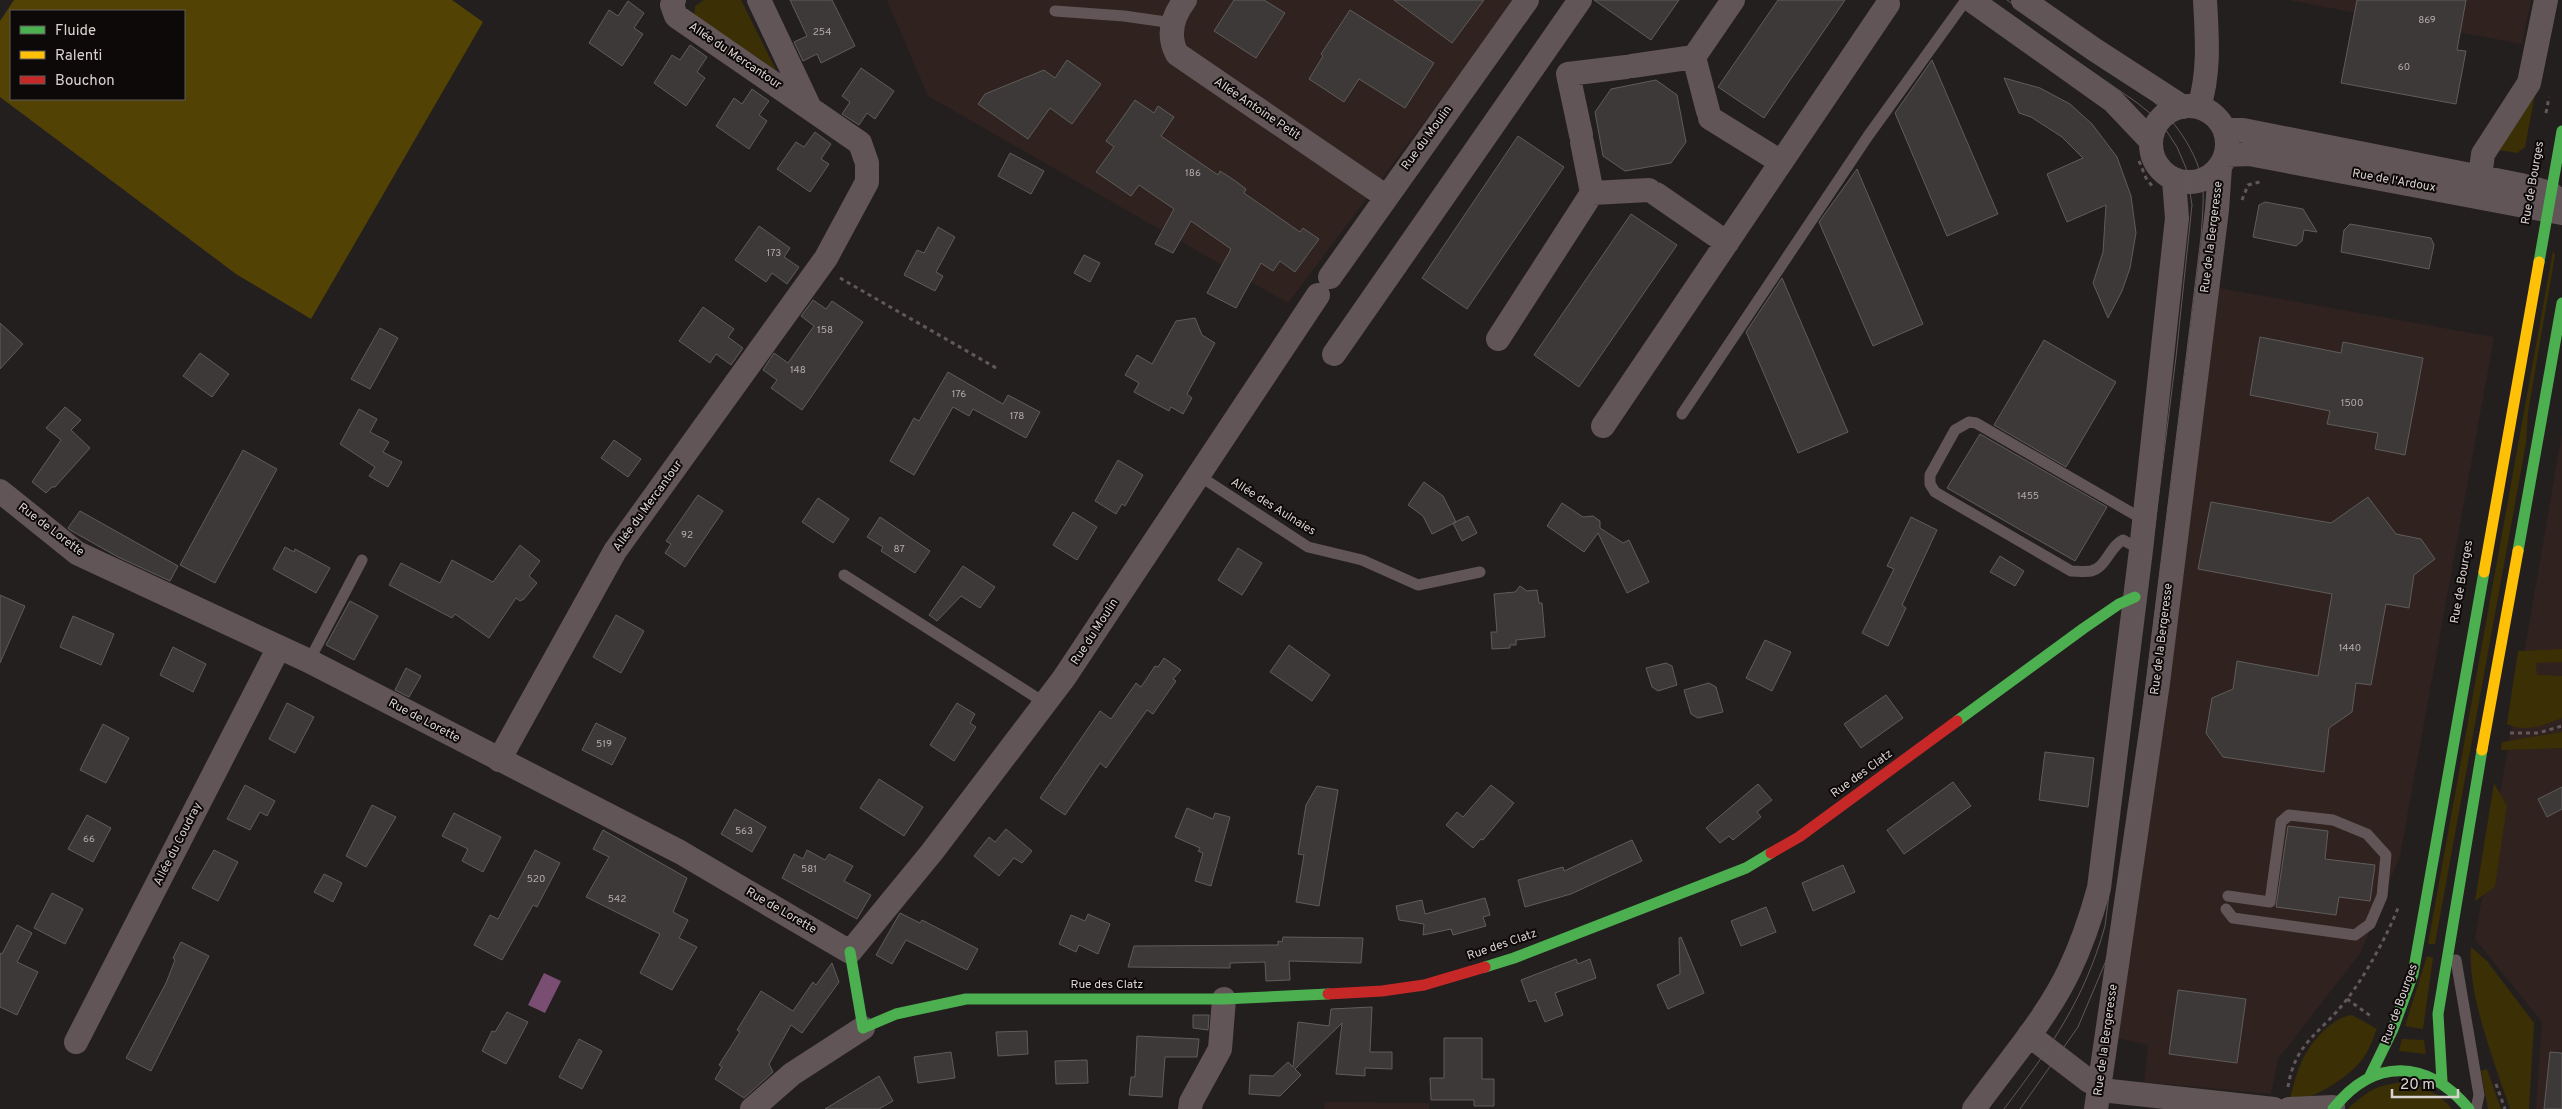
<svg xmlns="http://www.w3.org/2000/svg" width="2562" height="1109" viewBox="0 0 2562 1109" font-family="Overpass,sans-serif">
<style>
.built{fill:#30221f}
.green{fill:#3b2f05}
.forest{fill:#524204;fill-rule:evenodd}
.water{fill:#7a4e72}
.building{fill:#3d3938;stroke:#5f5c5a}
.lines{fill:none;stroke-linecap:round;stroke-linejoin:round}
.path{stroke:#62585a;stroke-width:3;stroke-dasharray:4 4;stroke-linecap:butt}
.lane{stroke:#625557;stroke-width:11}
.street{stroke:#625557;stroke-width:24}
.fast{stroke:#4caf50;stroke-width:11}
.slow{stroke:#ffc107;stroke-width:11}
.jam{stroke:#c62828;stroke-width:11}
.tram{stroke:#60585a;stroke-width:1}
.labels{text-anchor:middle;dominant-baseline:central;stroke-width:4;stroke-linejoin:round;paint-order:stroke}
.number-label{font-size:10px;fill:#b3acac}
.street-label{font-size:12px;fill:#dad3d2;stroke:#0d0908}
</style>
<rect width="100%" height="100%" fill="#241f1f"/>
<path class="built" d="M 887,0 L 1516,0 L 1288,303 L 928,96 Z
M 2288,0 L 2531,0 L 2522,44 Z
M 2219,288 L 2494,337 L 2400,856 L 2361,952 L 2278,1059 L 2271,1094 L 2144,1082 L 2148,1045 L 2117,1038 Z
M 2562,433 L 2562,1109 L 2536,1109 L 2542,1022 L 2475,939 Z
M 1325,1102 L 1429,1103 L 1429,1109 L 1324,1109 Z"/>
<path class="green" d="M 704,0 L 741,0 L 776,70 L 694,16 L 695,6 Z
M 2537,84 L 2525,147 L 2517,153 L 2499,150 Z
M 2553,251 L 2555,255 L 2528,412 L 2526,443 L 2435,944 L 2428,944 Z
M 2562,649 L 2562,662 L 2536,663 L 2537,675 L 2562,676 L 2562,718 C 2544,725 2525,733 2507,724 L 2518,651 Z
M 2562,732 L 2562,748 L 2501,750 L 2502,742 Z
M 2494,783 L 2507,806 L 2495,887 L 2475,901 Z
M 2471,947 L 2487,961 L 2534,1023 L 2529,1109 L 2510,1109 C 2495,1064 2467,993 2471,947 Z
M 2427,956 L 2433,958 L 2423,1029 L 2405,1026 Z
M 2352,1015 L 2377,1029 C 2373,1038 2370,1049 2364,1057 C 2349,1078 2314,1099 2289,1102 C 2293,1088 2296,1073 2302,1061 C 2310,1043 2332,1017 2352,1015 Z
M 2402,1039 L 2424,1040 L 2426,1054 L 2399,1051 Z
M 2487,1069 L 2501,1109 L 2488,1109 L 2481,1071 Z
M 2405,1082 C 2425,1087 2439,1093 2452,1109 L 2348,1109 C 2368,1090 2377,1085 2405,1082 Z"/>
<path class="forest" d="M 14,0 L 452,0 L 483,22 L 311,319 L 236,274 L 0,97 L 0,21 ZM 11,11 L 184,11 L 184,99 L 11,99 Z"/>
<path class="water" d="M 544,973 L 561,981 L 545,1013 L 528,1005 Z"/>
<path class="building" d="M 790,0 L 832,0 L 855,46 L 821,63 L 817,54 L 803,61 L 794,42 L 807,36 Z
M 1234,0 L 1264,0 L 1285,13 L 1256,58 L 1214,31 Z
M 1394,0 L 1484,0 L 1452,43 Z
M 1594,0 L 1679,0 L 1651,40 Z
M 1778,0 L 1845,0 L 1764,118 L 1718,87 Z
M 2357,0 L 2466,0 L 2457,50 L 2466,51 L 2456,104 L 2341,83 Z
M 628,1 L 644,13 L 634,28 L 643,34 L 622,66 L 589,43 L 609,10 L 618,16 Z
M 1350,10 L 1434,63 L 1405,108 L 1359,79 L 1344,102 L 1309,79 L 1323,56 L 1321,54 Z
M 690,45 L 707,57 L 697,72 L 705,78 L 686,106 L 654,83 L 672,55 L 680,60 Z
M 1067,60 L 1101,84 L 1072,124 L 1050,108 L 1028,139 L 978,104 L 985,94 L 1044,70 L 1055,78 Z
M 1932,60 L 1998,214 L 1947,236 L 1895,113 Z
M 861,68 L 894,91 L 875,119 L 867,113 L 859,125 L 842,114 L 850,102 L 842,96 Z
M 2004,78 L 2040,88 L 2070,104 L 2092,124 L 2117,157 L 2131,196 L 2136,233 L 2130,268 L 2122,291 L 2108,318 L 2093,283 L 2103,252 L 2106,205 L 2067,222 L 2047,174 L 2083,158 L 2062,137 L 2031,117 L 2019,113 Z
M 1656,80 L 1677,95 L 1686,142 L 1671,163 L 1625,171 L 1603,156 L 1595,112 L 1611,89 Z
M 752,89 L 769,101 L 759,115 L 767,121 L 749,149 L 716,126 L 734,98 L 742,104 Z
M 1135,100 L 1154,113 L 1158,106 L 1174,117 L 1161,136 L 1218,175 L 1220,171 L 1234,180 L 1246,189 L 1244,193 L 1300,232 L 1303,228 L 1319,239 L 1295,272 L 1280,261 L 1273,271 L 1261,263 L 1236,308 L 1207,293 L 1231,249 L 1191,221 L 1173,253 L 1155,244 L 1174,209 L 1139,185 L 1131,196 L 1096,172 L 1114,147 L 1106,141 Z
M 815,132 L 831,144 L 821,159 L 829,164 L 810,192 L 777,169 L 796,142 L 804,147 Z
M 1518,136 L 1564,167 L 1467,309 L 1422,278 Z
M 1010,153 L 1044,171 L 1031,194 L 998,176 Z
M 1857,169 L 1923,324 L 1873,346 L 1819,222 Z
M 2265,202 L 2303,209 L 2317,232 L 2304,230 L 2302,241 L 2296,246 L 2253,237 L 2259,205 Z
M 1631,214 L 1677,245 L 1579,387 L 1534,355 Z
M 2350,224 L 2431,238 L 2434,245 L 2429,269 L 2341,252 L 2344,230 Z
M 759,226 L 790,248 L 784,257 L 799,267 L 787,284 L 772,273 L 766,282 L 735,260 Z
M 938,227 L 955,237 L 936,272 L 943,276 L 935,291 L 904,275 L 917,250 L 924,253 Z
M 1084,255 L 1100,263 L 1090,282 L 1074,273 Z
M 1782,278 L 1848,432 L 1798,453 L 1746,332 Z
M 813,300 L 826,309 L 832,301 L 863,322 L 802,410 L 771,388 L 777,380 L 763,370 L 774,353 L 788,363 L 814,326 L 801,316 Z
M 703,307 L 734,329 L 728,337 L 743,348 L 731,365 L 716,354 L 710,363 L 679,341 Z
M 1195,318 L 1202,335 L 1215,343 L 1187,394 L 1192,398 L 1183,414 L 1171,407 L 1169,411 L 1134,392 L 1139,383 L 1125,375 L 1137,355 L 1152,364 L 1176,321 Z
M 0,323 L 23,344 L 0,369 Z
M 380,328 L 398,338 L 370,389 L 351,379 Z
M 2260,337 L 2341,353 L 2343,342 L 2423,358 L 2405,455 L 2375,449 L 2378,433 L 2327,424 L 2330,411 L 2250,395 Z
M 2044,340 L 2116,382 L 2066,467 L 1994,425 Z
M 200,353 L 229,374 L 212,397 L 183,376 Z
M 948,372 L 1003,404 L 1008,395 L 1040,412 L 1026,438 L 973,409 L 969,416 L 953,407 L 914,475 L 890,461 L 914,418 L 919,421 Z
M 65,407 L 81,420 L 71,430 L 90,448 L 55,487 L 52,487 L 46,493 L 32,482 L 61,440 L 46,428 Z
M 359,409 L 377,419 L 370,432 L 389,442 L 383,452 L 402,462 L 388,487 L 369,476 L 375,467 L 340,444 Z
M 1980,434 L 2107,507 L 2075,561 L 1947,488 Z
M 614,440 L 641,459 L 628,477 L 601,458 Z
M 243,450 L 277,469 L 215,583 L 180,565 Z
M 1118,460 L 1143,475 L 1125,506 L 1122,504 L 1116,514 L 1095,501 Z
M 1424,482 L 1443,496 L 1456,522 L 1432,534 L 1423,516 L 1408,505 Z
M 698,495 L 723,511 L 685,567 L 665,553 L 671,544 L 666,541 Z
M 2368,497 L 2396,534 L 2421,539 L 2435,559 L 2414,575 L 2409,608 L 2386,604 L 2371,685 L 2356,683 L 2352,712 L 2329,728 L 2324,772 L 2223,757 L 2206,733 L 2212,698 L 2233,689 L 2237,661 L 2318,676 L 2332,594 L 2198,569 L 2211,502 L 2331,523 Z
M 818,498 L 849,519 L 833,543 L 802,522 Z
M 1562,503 L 1583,517 L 1593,516 L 1600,521 L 1600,528 L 1623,543 L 1629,540 L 1649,582 L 1627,593 L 1598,533 L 1584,552 L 1547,526 Z
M 80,511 L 178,566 L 170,581 L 118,557 L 70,530 L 68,528 Z
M 1073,512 L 1097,527 L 1077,560 L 1053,545 Z
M 1468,516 L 1477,533 L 1462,541 L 1453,523 Z
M 880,517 L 930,551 L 915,573 L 881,551 L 883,547 L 867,537 Z
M 1911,517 L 1937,530 L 1902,605 L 1906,608 L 1888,646 L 1862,633 L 1894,569 L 1887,566 Z
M 520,545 L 540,561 L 529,576 L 537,583 L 524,599 L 520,601 L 516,598 L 489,638 L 455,614 L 452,618 L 389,585 L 401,563 L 440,583 L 452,560 L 493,582 Z
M 285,547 L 294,552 L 295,549 L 330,568 L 316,593 L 273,569 Z
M 1238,548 L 1262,563 L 1242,595 L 1218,580 Z
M 2000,556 L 2024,571 L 2015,586 L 1990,572 Z
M 963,566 L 995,587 L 980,608 L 961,596 L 937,621 L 929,615 Z
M 1520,586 L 1527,591 L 1537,590 L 1539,603 L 1542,603 L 1545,637 L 1516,640 L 1516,645 L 1510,645 L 1510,648 L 1492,649 L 1491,632 L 1497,632 L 1494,594 L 1515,592 Z
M 0,595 L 25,606 L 0,663 Z
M 350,601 L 378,616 L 354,660 L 326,645 Z
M 616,615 L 644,631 L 621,673 L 593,657 Z
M 73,616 L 114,634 L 101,665 L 60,647 Z
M 1765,640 L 1791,652 L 1772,691 L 1746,678 Z
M 1289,645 L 1330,675 L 1312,701 L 1270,672 Z
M 173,647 L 206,664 L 193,692 L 160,675 Z
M 1164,658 L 1181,670 L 1173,679 L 1176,681 L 1153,714 L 1147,710 L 1106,768 L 1100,763 L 1065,815 L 1040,798 L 1100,711 L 1111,719 L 1136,683 L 1141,687 L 1155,666 L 1158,667 Z
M 1666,663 L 1672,666 L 1677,685 L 1658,691 L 1652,687 L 1646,668 Z
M 406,668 L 421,676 L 409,697 L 395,690 Z
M 1709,683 L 1716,687 L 1723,712 L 1698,718 L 1691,714 L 1684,690 Z
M 1886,695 L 1903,718 L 1861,748 L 1844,724 Z
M 287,703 L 314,717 L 295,753 L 269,739 Z
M 957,703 L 975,714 L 970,723 L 976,727 L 954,761 L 930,745 Z
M 596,723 L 626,738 L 612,765 L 582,750 Z
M 103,724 L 129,738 L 106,783 L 80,770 Z
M 2045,752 L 2094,758 L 2088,807 L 2039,800 Z
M 879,779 L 923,807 L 904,836 L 860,808 Z
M 1953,782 L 1971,806 L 1904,854 L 1887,830 Z
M 1758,784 L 1772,800 L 1757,812 L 1761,817 L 1733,840 L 1729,836 L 1720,843 L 1706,828 Z
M 245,785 L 275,801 L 267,816 L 260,812 L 250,830 L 227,819 Z
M 1491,785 L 1514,803 L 1483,840 L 1481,839 L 1473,848 L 1446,825 L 1457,812 L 1463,817 Z
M 1317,786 L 1338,790 L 1319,906 L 1296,902 L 1304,855 L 1298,854 L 1306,805 Z
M 2562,787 L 2562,809 L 2547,817 L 2538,799 Z
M 372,805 L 396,817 L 366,867 L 346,856 Z
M 1187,808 L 1213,819 L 1215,813 L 1230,817 L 1211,886 L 1195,881 L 1203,853 L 1198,851 L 1200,848 L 1175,837 Z
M 735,809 L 766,827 L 752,852 L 721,834 Z
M 454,813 L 501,837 L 483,872 L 462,861 L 468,849 L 442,836 Z
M 87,815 L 111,828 L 93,862 L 68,849 Z
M 2288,826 L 2328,831 L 2325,859 L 2375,865 L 2370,901 L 2339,897 L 2336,915 L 2276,907 Z
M 1006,829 L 1032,851 L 1022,863 L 1014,858 L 999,876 L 974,856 L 989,837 L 995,842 Z
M 603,830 L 687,878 L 673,912 L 688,920 L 679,938 L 697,947 L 672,990 L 640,973 L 660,934 L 586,897 L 609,857 L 593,849 Z
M 1632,840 L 1642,861 L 1571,894 L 1525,907 L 1518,880 L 1563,867 L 1564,871 Z
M 214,850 L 238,862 L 218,901 L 192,888 Z
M 535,850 L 560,863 L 537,907 L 533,905 L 502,960 L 474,945 L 490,915 L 498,919 Z
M 807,850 L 825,860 L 829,854 L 853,866 L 844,881 L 871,895 L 857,919 L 782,878 L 794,854 L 803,859 Z
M 1843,865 L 1855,892 L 1813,911 L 1802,883 Z
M 324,874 L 342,883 L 333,902 L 314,892 Z
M 52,893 L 83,909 L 65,944 L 34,928 Z
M 1485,898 L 1490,915 L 1483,917 L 1486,926 L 1453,935 L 1451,929 L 1423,935 L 1424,924 L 1399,920 L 1396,906 L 1422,900 L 1425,914 Z
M 1766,907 L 1776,932 L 1741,946 L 1731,921 Z
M 900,913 L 920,923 L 922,920 L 978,949 L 967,970 L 906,940 L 892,964 L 876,955 Z
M 1088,914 L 1110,924 L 1098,954 L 1079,945 L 1076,952 L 1059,944 L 1071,915 L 1085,921 Z
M 17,925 L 32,933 L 17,962 L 38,972 L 17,1015 L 0,1007 L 0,953 L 2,954 Z
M 1283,937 L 1363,938 L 1361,963 L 1289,961 L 1290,980 L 1266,981 L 1265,962 L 1230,963 L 1230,968 L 1128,967 L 1134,946 L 1278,945 L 1278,941 L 1282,942 Z
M 1681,937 L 1704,993 L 1668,1009 L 1657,985 L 1680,974 L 1679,938 Z
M 181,942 L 209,956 L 151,1071 L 126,1058 L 166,983 L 175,960 L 173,958 Z
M 1576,959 L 1578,964 L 1590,959 L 1596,978 L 1555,993 L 1563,1015 L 1545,1022 L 1536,1000 L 1529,1002 L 1521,980 Z
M 832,963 L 839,982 L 802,1033 L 791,1025 L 769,1064 L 773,1072 L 744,1098 L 715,1079 L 722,1067 L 719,1065 L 740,1032 L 737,1030 L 761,991 L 793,1011 L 813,982 L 816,985 Z
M 2178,990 L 2246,999 L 2237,1063 L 2169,1054 Z
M 1372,1007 L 1370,1052 L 1392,1052 L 1392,1069 L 1365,1068 L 1365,1076 L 1336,1074 L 1342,1023 L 1295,1069 L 1301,1075 L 1280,1096 L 1249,1094 L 1250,1075 L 1273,1076 L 1288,1062 L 1293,1067 L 1298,1022 L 1329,1026 L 1331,1009 Z
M 507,1012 L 528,1022 L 506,1064 L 482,1051 L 492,1031 L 495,1032 Z
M 1193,1015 L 1209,1015 L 1208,1030 L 1193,1028 Z
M 1027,1031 L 1028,1054 L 998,1056 L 996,1032 Z
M 1137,1036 L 1199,1039 L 1197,1057 L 1165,1057 L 1162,1097 L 1129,1095 L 1131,1077 L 1135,1077 Z
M 1444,1038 L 1482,1038 L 1482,1079 L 1494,1079 L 1494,1106 L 1474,1106 L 1474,1100 L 1431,1100 L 1430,1078 L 1444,1078 Z
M 579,1039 L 602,1051 L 582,1089 L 559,1077 Z
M 951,1052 L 955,1078 L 918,1083 L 914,1057 Z
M 2550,1052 L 2562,1053 L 2562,1109 L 2544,1109 Z
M 1087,1060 L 1088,1083 L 1056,1084 L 1055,1061 Z
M 879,1076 L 893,1101 L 879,1109 L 825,1109 Z"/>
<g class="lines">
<path class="path" d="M 2546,113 L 2549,97
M 2139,161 L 2146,178 L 2152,186
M 2242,200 L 2248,185 L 2263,181
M 840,278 L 998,369
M 2510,733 L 2538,733 L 2562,726
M 2347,999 L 2372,1017
M 2496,1084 L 2505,1109
M 2288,1087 C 2295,1041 2322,1033 2347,999 C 2364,978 2388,934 2398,908"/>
<path class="lane" d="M 1055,11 L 1124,16 L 1173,23
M 1682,414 L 1868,136 L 1966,0
M 1198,475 L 1308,547 L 1362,560 L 1418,585 L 1480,572
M 2141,550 L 2123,540 C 2110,546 2106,568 2091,571 C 2085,572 2077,571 2071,571 L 1935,492 L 1930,484 L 1930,475 L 1955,430 L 1969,422 L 1976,423 L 2144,520
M 844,575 L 1045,703
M 309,661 L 362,560
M 2226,909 L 2233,918 L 2355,935 L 2370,924 L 2382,896 L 2386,855 L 2367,834 L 2333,820 L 2289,815 L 2281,822 L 2270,902 L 2228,896
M 2456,960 L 2479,1095 L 2476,1109"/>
<path class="street" d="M 759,0 L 809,106
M 1185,0 C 1172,17 1167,35 1177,54 L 1385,196
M 1971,0 L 2113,101 L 2151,141
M 2023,0 L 2095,50 L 2183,107
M 1694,57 L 1708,111
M 1632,66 L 1694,57 L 1733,0
M2151 144a38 38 0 1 1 76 0a38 38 0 1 1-76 0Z
M 2199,107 C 2210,72 2207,36 2205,0
M 1710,118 L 1781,162
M 2225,130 L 2243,130 L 2521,185 L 2550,193 L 2562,203
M 1581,135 L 1568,74 L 1626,67
M 1582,142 L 1592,193 L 1649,190
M 2226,155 L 2249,154 L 2562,213
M 2480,177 L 2483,154 L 2529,83 L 2546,0
M 1656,194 L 1727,243
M 1330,277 L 1527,0
M 1498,339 L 1592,193
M 1334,354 L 1580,0
M 1603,426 L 1888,4
M 0,491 L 77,553 L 309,661 L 680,852 L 850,952 L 932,852 L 1064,678 L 1318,295
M 499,760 L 615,551 L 826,258 L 867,182 L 867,163 L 860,143 L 676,16 L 672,5 L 674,0
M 2029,1035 L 2089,1081 L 2110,1091 L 2274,1109
M 76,1042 L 279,647
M 752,1109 L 792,1074 L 863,1028
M 1190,1109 L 1191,1102 L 1220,1049 L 1224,999
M 1974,1109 C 2006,1064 2045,1021 2069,971 C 2082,944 2091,917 2099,888 L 2141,550 L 2177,218 L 2174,180
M 2096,1109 L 2158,683 L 2217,210 L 2220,167
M 2289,1109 L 2333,1107"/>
<path class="fast" d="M 2539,262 L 2562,131
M 2518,551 L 2562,303
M 1957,721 L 2084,628 L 2119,604 L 2135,597
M 850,952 L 863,1028 L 896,1014 L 966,999 L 1224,999 L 1328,994
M 1485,967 L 1514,958 L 1746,868 L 1771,853
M 2370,1076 L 2393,1029 L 2413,974 L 2484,572
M 2442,1081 L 2438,1014 L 2482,750
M 2333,1109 C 2374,1057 2427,1059 2469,1109"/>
<path class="slow" d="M 2484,572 L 2539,262
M 2482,750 L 2518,551"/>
<path class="jam" d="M 1771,853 L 1799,837 L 1957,721
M 1328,994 L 1382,991 L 1424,985 L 1485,967"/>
<path class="tram" d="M 1989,0 L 2136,102 L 2160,121 L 2177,147 L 2186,168 L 2192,205 L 2176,357 L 2105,926 C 2084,1001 2050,1048 2004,1109
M 2007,0 L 2148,96 C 2173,119 2199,152 2203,187 C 2204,203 2202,220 2201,237 L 2117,919 L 2108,956 L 2078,1027 L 2020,1109"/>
</g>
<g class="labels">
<g class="number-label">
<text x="2427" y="20">869</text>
<text x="822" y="32">254</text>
<text x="2404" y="67">60</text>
<text x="1193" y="173">186</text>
<text x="774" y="253">173</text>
<text x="825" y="330">158</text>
<text x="798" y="370">148</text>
<text x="959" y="394">176</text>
<text x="2352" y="403">1500</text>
<text x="1017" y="416">178</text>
<text x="2028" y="496">1455</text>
<text x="687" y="535">92</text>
<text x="899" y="549">87</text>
<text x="2350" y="648">1440</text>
<text x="604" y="744">519</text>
<text x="744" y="831">563</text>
<text x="89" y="839">66</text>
<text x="809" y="869">581</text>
<text x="536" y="879">520</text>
<text x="617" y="899">542</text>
</g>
<g class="street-label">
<text transform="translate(735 56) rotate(34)">Allée du Mercantour</text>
<text transform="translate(1257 109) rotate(34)">Allée Antoine Petit</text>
<text transform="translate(1427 138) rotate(-54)">Rue du Moulin</text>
<text transform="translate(2394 181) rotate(10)">Rue de l'Ardoux</text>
<text transform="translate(2533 183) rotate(-80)">Rue de Bourges</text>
<text transform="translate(2212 237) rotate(-83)">Rue de la Bergeresse</text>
<text transform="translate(648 506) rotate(-54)">Allée du Mercantour</text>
<text transform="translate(1273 507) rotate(32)">Allée des Aulnaies</text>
<text transform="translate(51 530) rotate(37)">Rue de Lorette</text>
<text transform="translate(2462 582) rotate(-80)">Rue de Bourges</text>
<text transform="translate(1095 632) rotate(-57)">Rue du Moulin</text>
<text transform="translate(2162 639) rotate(-83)">Rue de la Bergeresse</text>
<text transform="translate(424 721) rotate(28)">Rue de Lorette</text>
<text transform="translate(1862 774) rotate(-36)">Rue des Clatz</text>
<text transform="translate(178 844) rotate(-63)">Allée du Coudray</text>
<text transform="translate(781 911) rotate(30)">Rue de Lorette</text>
<text transform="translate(1502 945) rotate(-19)">Rue des Clatz</text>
<text x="1107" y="985">Rue des Clatz</text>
<text transform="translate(2400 1004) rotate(-70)">Rue de Bourges</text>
<text transform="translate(2106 1040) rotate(-82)">Rue de la Bergeresse</text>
</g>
</g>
<rect x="10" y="10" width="175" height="90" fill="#0d0908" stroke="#5f5a59"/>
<rect x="20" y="26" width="25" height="8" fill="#4caf50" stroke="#5f5a59"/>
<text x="55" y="35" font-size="15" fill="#dad3d2">Fluide</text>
<rect x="20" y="51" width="25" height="8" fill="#ffc107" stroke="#5f5a59"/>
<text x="55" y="60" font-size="15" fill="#dad3d2">Ralenti</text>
<rect x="20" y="76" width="25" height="8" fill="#c62828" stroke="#5f5a59"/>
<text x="55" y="85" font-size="15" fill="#dad3d2">Bouchon</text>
<path d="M2392 1089v8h66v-8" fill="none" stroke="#dad3d2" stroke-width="2.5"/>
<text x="2400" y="1089" font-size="15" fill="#dad3d2" stroke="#0d0908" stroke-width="4" paint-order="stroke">20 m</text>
</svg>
